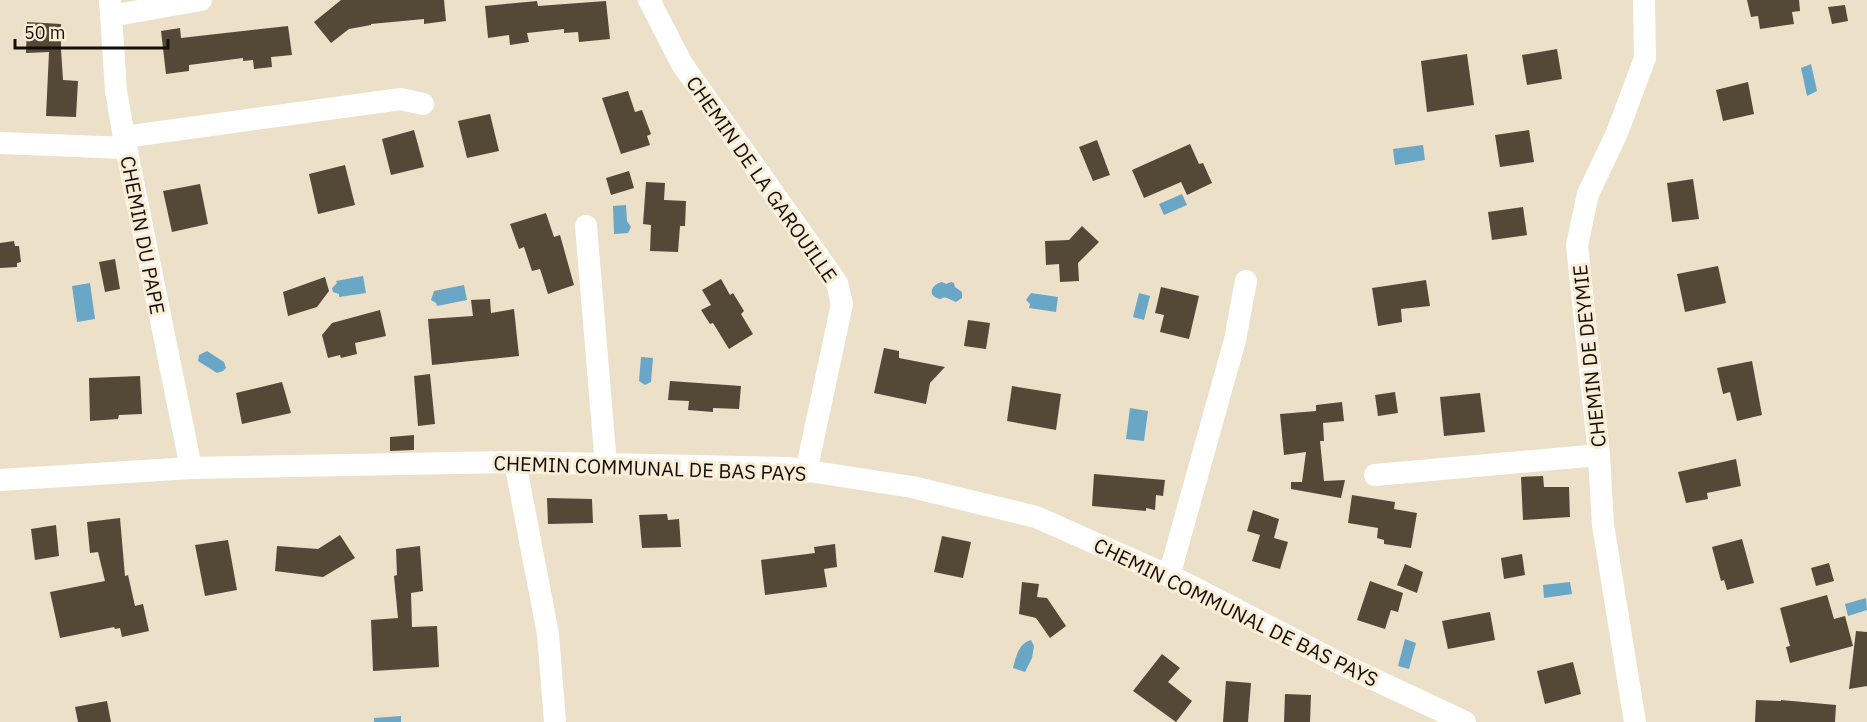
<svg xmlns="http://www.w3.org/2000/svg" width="1867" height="722" viewBox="0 0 1867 722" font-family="'IBM Plex Sans',sans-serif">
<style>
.water{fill:#6aa6c6}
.building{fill:#544936}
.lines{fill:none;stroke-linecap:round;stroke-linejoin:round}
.minor{stroke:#fff;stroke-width:22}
.labels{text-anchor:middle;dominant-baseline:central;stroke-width:6;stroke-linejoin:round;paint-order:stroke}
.street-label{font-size:20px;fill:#130f08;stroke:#faedd6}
</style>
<rect width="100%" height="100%" fill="#ede0c9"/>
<path class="water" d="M 1811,64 L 1817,91 L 1807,96 L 1801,68 Z
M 1423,145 L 1425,160 L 1395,165 L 1393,149 Z
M 1182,194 L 1187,205 L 1164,215 L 1159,204 Z
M 626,205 L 627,221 L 631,227 L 628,233 L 614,234 L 613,206 Z
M 363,276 L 366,293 L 339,297 L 339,294 L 333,292 L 332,288 L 337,283 L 336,281 Z
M 942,282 L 946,284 L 951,282 L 954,283 L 955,287 L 962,292 L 962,298 L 956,302 C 953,301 950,299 947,298 C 940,296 944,301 937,298 C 926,294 934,283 942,282 Z
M 90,283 L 95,319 L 77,322 L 72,286 Z
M 464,285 L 467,300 L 437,306 L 436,303 L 431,300 L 434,291 Z
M 1031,293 L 1058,297 L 1056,312 L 1029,308 L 1030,304 L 1026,300 Z
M 1139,293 L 1150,296 L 1144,320 L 1133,317 Z
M 207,351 L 224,362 L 226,368 L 223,371 L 217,373 L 198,361 L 199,355 Z
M 641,357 L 653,358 L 651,382 L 645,385 L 639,381 Z
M 1130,408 L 1148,411 L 1144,441 L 1126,439 Z
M 1570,582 L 1572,594 L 1544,598 L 1543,585 Z
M 1866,598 L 1867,610 L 1848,616 L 1845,604 Z
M 1405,639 L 1416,643 L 1409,669 L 1398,666 Z
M 1031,640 L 1034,646 L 1032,658 L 1025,672 L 1013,668 C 1016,656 1019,643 1031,640 Z
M 401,716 L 401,722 L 374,722 L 374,718 Z"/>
<path class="building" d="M 341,0 L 444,0 L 446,21 L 424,24 L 424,19 L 371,24 L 371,25 L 349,29 L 331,43 L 314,22 Z
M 1747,0 L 1799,0 L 1800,11 L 1792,12 L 1794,24 L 1760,29 L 1758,16 L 1751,17 Z
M 537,1 L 538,6 L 606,1 L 610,39 L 579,42 L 578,32 L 564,33 L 564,29 L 527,33 L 529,42 L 510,45 L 509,35 L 488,38 L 485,6 Z
M 1845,5 L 1848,21 L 1832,24 L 1828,7 Z
M 27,22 L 61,24 L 61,49 L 63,80 L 78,81 L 76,117 L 46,116 L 49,52 L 26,53 Z
M 288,26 L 292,55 L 271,57 L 272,67 L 254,69 L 253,60 L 243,61 L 243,58 L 189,65 L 189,71 L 166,74 L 161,31 L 180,28 L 181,38 Z
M 1557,49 L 1562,79 L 1527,85 L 1522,55 Z
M 1467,54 L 1474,105 L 1427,112 L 1421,61 Z
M 1748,82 L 1754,114 L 1723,121 L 1716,90 Z
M 628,91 L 635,112 L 642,110 L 651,134 L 647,136 L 650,145 L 621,154 L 602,98 Z
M 490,114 L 499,151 L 467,158 L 458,121 Z
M 414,130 L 424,167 L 391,175 L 382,139 Z
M 1529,130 L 1534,162 L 1500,167 L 1495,135 Z
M 1097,140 L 1110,175 L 1093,181 L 1079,147 Z
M 1190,144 L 1199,164 L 1203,163 L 1212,183 L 1187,195 L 1181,182 L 1144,198 L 1132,170 Z
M 345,165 L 355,205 L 318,214 L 309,174 Z
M 629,171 L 634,188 L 611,195 L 606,178 Z
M 1693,179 L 1699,219 L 1672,222 L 1667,183 Z
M 646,182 L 665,183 L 664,200 L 686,201 L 685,226 L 680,226 L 678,252 L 650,251 L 651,225 L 643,224 Z
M 200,184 L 208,224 L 172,232 L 163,191 Z
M 1523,207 L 1527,235 L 1492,240 L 1488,212 Z
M 546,213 L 554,237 L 560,235 L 574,285 L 548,294 L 540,269 L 532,271 L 524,247 L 519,249 L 510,224 Z
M 1082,226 L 1099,242 L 1078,263 L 1079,281 L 1060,282 L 1059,264 L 1046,265 L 1045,241 L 1069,240 Z
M 14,241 L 15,246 L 19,246 L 21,262 L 17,263 L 17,267 L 0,268 L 0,243 Z
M 115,259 L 120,289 L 105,292 L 99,262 Z
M 1718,266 L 1726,303 L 1685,312 L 1677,274 Z
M 325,277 L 329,291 L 317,307 L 288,316 L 283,292 Z
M 721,279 L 730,295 L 733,293 L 744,311 L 741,314 L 753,334 L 729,349 L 713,323 L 710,324 L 701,310 L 711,305 L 702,290 Z
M 1426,280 L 1430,306 L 1401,309 L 1402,322 L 1378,326 L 1372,288 Z
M 1161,287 L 1199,296 L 1189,339 L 1160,332 L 1164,315 L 1155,313 Z
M 490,299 L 491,313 L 514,309 L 519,356 L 432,365 L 428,319 L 473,316 L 471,300 Z
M 380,310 L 386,336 L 355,343 L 357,354 L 341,358 L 340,355 L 328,358 L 322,335 L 332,323 Z
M 968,320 L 990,323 L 986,349 L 964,346 Z
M 884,348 L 899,351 L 899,358 L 945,367 L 930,383 L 926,404 L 874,393 Z
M 1752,361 L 1762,415 L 1737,421 L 1730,392 L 1723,394 L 1717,368 Z
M 430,374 L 435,424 L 418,426 L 414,376 Z
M 140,376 L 142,414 L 119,415 L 118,419 L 90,421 L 89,378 Z
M 670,381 L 741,386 L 739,409 L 713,408 L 713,412 L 688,410 L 689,401 L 668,400 Z
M 282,382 L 291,413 L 242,424 L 236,393 Z
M 1012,386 L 1061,394 L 1056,430 L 1007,421 Z
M 1395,392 L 1398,413 L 1378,416 L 1375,395 Z
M 1480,393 L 1485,432 L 1444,436 L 1440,397 Z
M 1342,402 L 1344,421 L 1323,423 L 1324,441 L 1320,441 L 1324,481 L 1345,480 L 1341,498 L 1291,489 L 1291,482 L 1302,482 L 1306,452 L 1284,455 L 1280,414 L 1316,411 L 1316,405 Z
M 414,435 L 414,450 L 390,451 L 390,437 Z
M 1736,459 L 1741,486 L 1707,493 L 1708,499 L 1686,503 L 1678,472 Z
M 1094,474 L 1165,480 L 1163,496 L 1156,495 L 1155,510 L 1146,508 L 1146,511 L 1092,506 Z
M 1543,476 L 1544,487 L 1569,487 L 1570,517 L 1523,520 L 1521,477 Z
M 1352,495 L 1395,502 L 1394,509 L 1417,513 L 1411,548 L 1384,544 L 1384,540 L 1377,538 L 1378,528 L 1348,523 Z
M 547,498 L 592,499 L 593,523 L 548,524 Z
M 1253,510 L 1279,519 L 1274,538 L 1288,542 L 1280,569 L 1252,561 L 1260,535 L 1247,531 Z
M 667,514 L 668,520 L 679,519 L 681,547 L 642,548 L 639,515 Z
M 120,518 L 125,576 L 128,575 L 135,606 L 143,604 L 149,631 L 122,637 L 120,628 L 115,629 L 114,627 L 60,638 L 50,592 L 105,581 L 98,552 L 90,553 L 87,522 Z
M 56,525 L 59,556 L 35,560 L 31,529 Z
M 340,535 L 355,558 L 323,577 L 275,571 L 277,546 L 318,549 Z
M 942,536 L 971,542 L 963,578 L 934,572 Z
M 1742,539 L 1754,583 L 1727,590 L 1724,580 L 1721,581 L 1712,547 Z
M 228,540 L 237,590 L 205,596 L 195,545 Z
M 835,544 L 837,567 L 824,569 L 827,587 L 765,595 L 761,560 L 815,553 L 814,547 Z
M 420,546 L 423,591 L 411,593 L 412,627 L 437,626 L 439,667 L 373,671 L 371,620 L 398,618 L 394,576 L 397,575 L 396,549 Z
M 1522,554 L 1525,575 L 1504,579 L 1501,558 Z
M 1829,563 L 1834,581 L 1816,586 L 1811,568 Z
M 1405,564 L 1423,572 L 1417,593 L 1397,585 Z
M 1370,581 L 1403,593 L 1398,612 L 1391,610 L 1385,629 L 1357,620 Z
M 1022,582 L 1039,584 L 1037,597 L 1047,598 L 1066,626 L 1050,638 L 1036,618 L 1019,614 Z
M 1827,595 L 1834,619 L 1845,616 L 1853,646 L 1790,663 L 1786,647 L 1790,646 L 1780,608 Z
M 1490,612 L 1495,640 L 1448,649 L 1442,621 Z
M 1856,631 L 1867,632 L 1867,686 L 1849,689 Z
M 1162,654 L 1180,668 L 1168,682 L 1192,701 L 1176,722 L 1133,691 Z
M 1573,662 L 1581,694 L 1545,704 L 1537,671 Z
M 1226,681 L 1251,683 L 1248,722 L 1223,722 Z
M 1285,694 L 1311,695 L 1310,722 L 1284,722 Z
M 1756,700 L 1781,701 L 1781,700 L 1836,705 L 1835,722 L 1755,722 Z
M 107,701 L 111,722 L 78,722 L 75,707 Z"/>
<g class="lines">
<path class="minor" d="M 110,0 L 116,91 L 124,137 L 191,468
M 649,0 L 682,64 L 837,283 L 842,304 L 806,472
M 111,16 L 201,0
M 124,137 L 401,99 L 423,104
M 0,143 L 126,148
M 586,226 L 606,465
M 515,462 L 548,634 L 555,722
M 1375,475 L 1599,455
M 0,480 L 191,468 L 515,462 L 789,468 L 912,487 L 1036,517 L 1185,583 L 1341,664 L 1465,722
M 1169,576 L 1235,340 L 1246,281
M 1635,722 L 1603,525 L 1599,455 L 1577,245 L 1588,194 L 1617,133 L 1645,58 L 1644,0"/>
</g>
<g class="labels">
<g class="street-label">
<text transform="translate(762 179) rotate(55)">CHEMIN DE LA GAROUILLE</text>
<text transform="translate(143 235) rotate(79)">CHEMIN DU PAPE</text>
<text transform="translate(1589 356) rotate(-96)">CHEMIN DE DEYMIE</text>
<text transform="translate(650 468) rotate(2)">CHEMIN COMMUNAL DE BAS PAYS</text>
<text transform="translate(1236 612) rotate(26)">CHEMIN COMMUNAL DE BAS PAYS</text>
</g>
</g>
<path d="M15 39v9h153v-9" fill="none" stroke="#130f08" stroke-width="3"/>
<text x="24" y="39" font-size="18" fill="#130f08" stroke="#faedd6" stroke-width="4.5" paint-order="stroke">50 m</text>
</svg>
